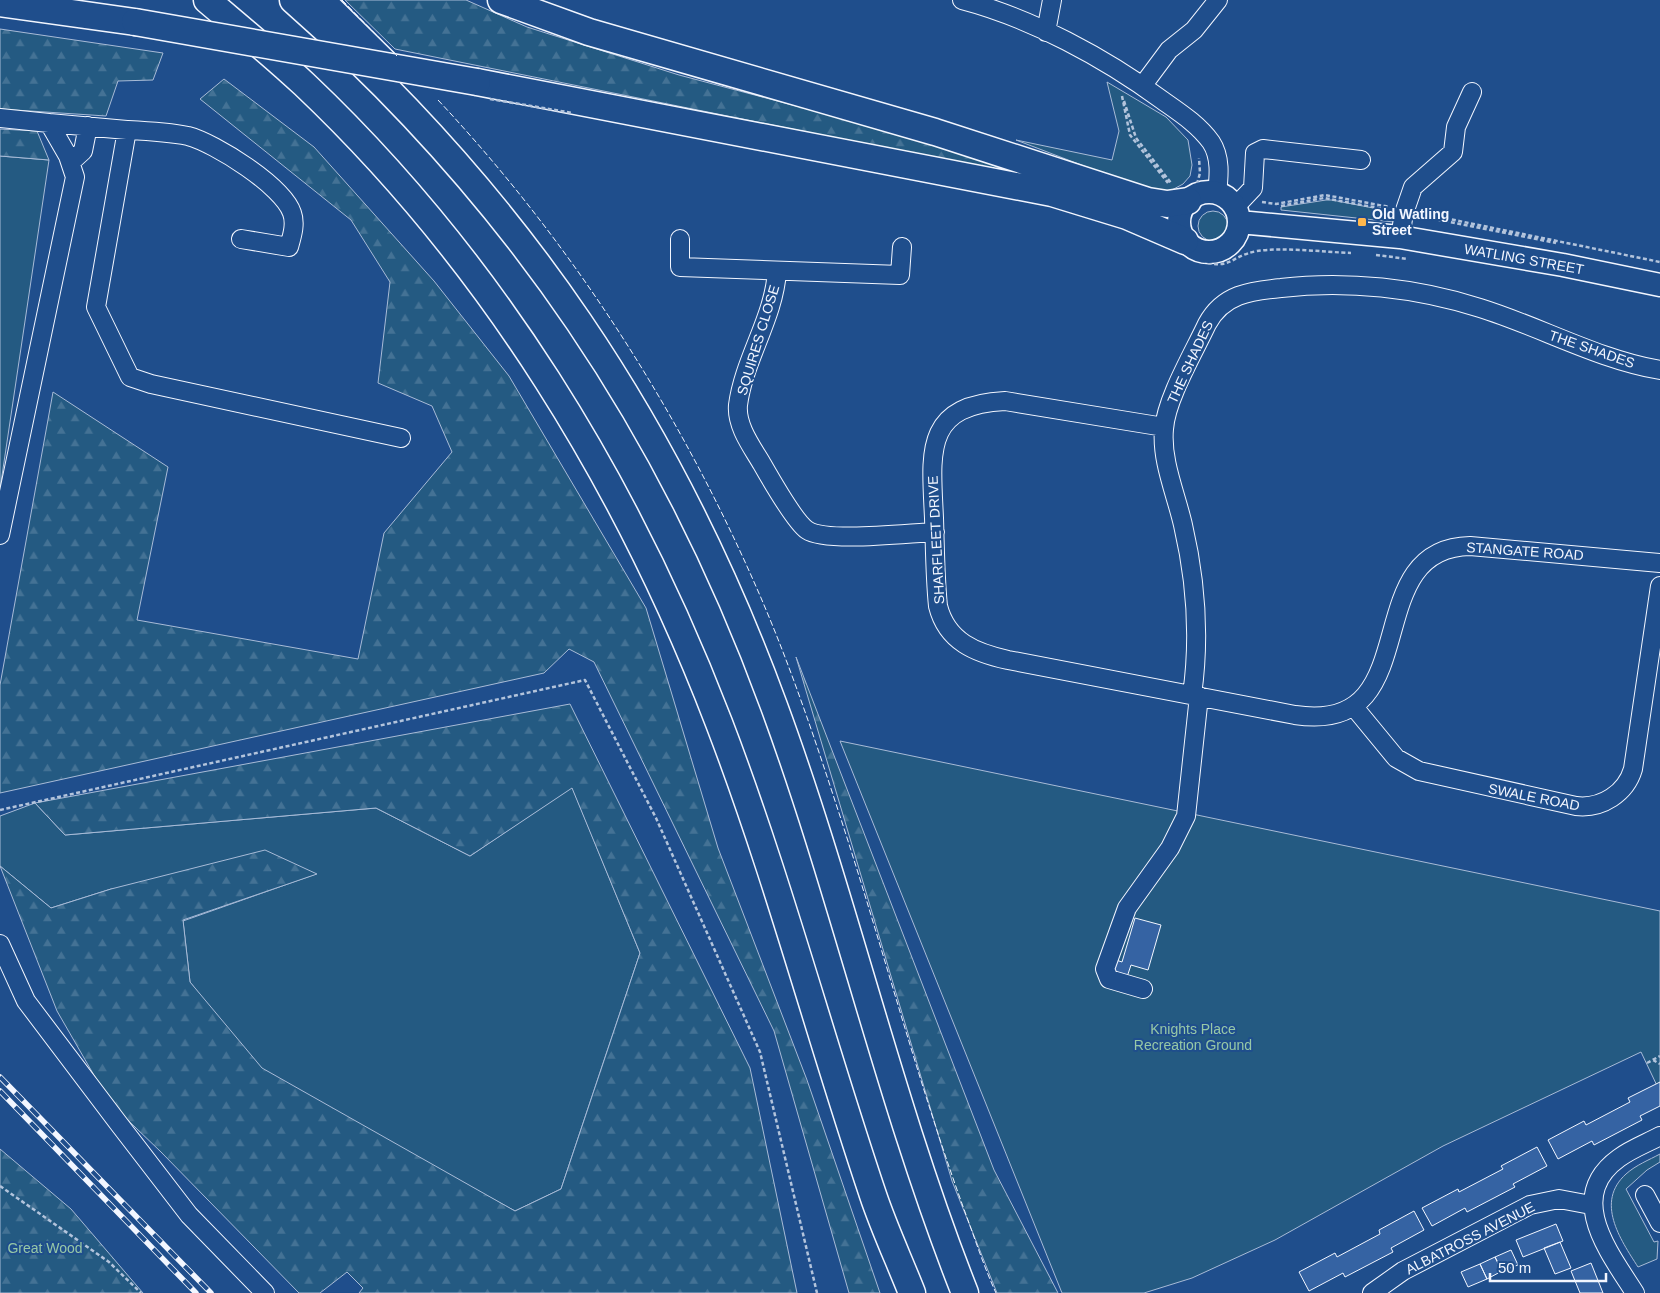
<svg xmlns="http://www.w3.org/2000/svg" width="1660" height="1293" viewBox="0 0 1660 1293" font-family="Helvetica,sans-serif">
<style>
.green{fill:#245a82;stroke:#a8bbd7}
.forest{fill:url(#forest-firs);stroke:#a8bbd7}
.building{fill:#3563a3;stroke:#f2f6ff}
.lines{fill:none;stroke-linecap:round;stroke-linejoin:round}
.minor-casing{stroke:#f2f6ff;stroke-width:20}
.major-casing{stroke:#f2f6ff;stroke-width:25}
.highway-casing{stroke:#f2f6ff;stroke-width:29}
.path{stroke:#b3c4dc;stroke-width:2.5;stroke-dasharray:4 2.5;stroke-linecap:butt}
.minor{stroke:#1f4e8c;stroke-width:18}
.major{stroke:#1f4e8c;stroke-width:22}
.highway{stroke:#1f4e8c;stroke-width:26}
.rail-casing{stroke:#f2f6ff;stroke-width:5.5}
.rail{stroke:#1f4e8c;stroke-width:4;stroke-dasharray:11;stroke-linecap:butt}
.highway-bridge-casing{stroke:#f2f6ff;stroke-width:29;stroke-linecap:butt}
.path-bridge{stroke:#b3c4dc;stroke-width:2.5;stroke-dasharray:4 2.5;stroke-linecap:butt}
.highway-bridge{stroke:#1f4e8c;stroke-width:26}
.fence{stroke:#f2f6ff;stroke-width:1;stroke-dasharray:6 2.5;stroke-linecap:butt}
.poi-dot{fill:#ffb74d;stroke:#1f4e8c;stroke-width:2}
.labels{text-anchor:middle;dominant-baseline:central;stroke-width:4;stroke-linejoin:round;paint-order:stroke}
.poi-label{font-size:14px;font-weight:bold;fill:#f2f6ff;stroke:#1f4e8c;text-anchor:start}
.street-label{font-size:14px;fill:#f2f6ff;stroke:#1f4e8c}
.park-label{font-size:14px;fill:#97c8a6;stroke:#1f4e8c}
</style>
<defs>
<pattern id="forest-firs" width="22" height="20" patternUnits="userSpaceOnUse" patternTransform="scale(1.25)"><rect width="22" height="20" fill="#245a82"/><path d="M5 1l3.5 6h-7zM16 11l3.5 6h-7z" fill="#447295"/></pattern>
</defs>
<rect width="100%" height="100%" fill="#1f4e8c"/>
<path class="green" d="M 1107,82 L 1166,117 L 1188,140 L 1192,165 L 1190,176 L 1183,184 L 1170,191 L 1144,189 L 1016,140 L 1112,160 L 1119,131 Z
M 0,156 L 49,160 L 0,489 Z
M 1326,200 L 1332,200 L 1399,213 L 1394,222 L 1281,210 L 1281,207 Z
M1198 226a15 15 0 1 1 30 0a15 15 0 1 1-30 0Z
M 840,741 L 1660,911 L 1660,1092 L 1641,1052 L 1443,1146 L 1275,1240 L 1192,1278 L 1144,1293 L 1062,1293 Z
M 572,787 L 640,953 L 561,1189 L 515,1211 L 260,1072 L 190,982 L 183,921 L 316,874 L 111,889 L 51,908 L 0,866 L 0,816 L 35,803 L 65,835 L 376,808 L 470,856 Z
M 1660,1154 L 1660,1162 L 1647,1170 L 1626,1189 L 1654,1242 L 1658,1241 L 1657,1259 L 1638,1267 C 1620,1239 1595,1202 1626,1174 C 1636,1165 1649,1160 1660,1154 Z"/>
<path class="forest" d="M 345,0 L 466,0 L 527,27 L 679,75 L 868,125 L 1060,183 L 395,49 Z
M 0,29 L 163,53 L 153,80 L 118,81 L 106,116 L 0,109 Z
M 224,79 L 314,147 L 434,281 L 509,376 L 646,608 L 718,848 L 807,1080 L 880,1293 L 849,1293 L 774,1031 L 594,662 L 569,649 L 544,673 L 0,793 L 0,685 L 53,392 L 168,467 L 137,620 L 358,659 L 384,533 L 452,452 L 432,406 L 378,383 L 390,282 L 351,220 L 200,99 Z
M 0,129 L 37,131 L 49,160 L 0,156 Z
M 796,657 L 994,1170 L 1058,1293 L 997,1293 L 952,1181 Z
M 570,704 L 750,1068 L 797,1293 L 359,1293 L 363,1288 L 347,1272 L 320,1293 L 299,1293 L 161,1152 L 110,1103 L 57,1011 L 0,866 L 51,908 L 111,889 L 265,850 L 317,874 L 183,920 L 190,982 L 262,1068 L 515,1211 L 561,1189 L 640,953 L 572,788 L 470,856 L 376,808 L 65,835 L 35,803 Z
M 0,1149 L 71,1209 L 143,1293 L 0,1293 Z"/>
<path class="building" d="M 1135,918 L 1161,925 L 1148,970 L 1131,965 L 1127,977 L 1112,973 L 1116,960 L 1122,962 Z
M 1660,1082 L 1660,1106 L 1640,1116 L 1642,1120 L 1594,1145 L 1592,1141 L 1558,1159 L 1548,1140 L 1584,1121 L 1586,1125 L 1630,1102 L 1628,1098 Z
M 1537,1147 L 1547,1166 L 1513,1184 L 1515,1187 L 1467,1212 L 1465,1208 L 1432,1226 L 1422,1208 L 1458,1189 L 1459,1192 L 1503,1169 L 1501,1166 Z
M 1414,1211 L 1424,1230 L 1391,1248 L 1393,1252 L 1345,1277 L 1343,1273 L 1309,1291 L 1299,1272 L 1335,1253 L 1337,1257 L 1380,1234 L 1379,1230 Z
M 1556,1224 L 1563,1241 L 1523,1257 L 1516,1240 Z
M 1560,1242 L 1571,1268 L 1555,1274 L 1544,1248 Z
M 1511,1250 L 1518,1265 L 1502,1271 L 1495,1257 Z
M 1495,1257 L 1502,1271 L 1487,1279 L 1480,1264 Z
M 1591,1263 L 1603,1293 L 1580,1293 L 1571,1271 Z
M 1480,1264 L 1487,1279 L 1468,1287 L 1461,1272 Z"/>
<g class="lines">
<g class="minor-casing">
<path id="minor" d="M 962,0 C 1031,18 1105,58 1162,100 C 1179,112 1198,124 1211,142 C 1221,157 1219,176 1217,194
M 1046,32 L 1052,0
M 1143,85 L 1169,50 L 1194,30 L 1218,0
M 0,118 L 49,123 L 68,156 L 75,177 L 0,535
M 49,123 L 127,130 L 96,307 L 130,377 L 151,384 L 401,438
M 127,130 C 147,131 168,132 188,136 C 215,143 283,186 292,213 C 296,224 292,236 289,247 L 241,239
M 71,162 L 83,151 L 88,126
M 1235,207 L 1253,188 L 1255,153 L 1263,149 L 1361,160
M 1400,237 L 1404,213 L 1413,187 L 1453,152 L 1456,127 L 1472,92
M 680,239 L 680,267 L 900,275 L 902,247
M 777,271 C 774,318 744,359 738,405 C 736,426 752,447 762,464 C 770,478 795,522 807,530 C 826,543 908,533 935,532
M 1164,427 L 1005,401 C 923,405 931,453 934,518 C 935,547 935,577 938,606 C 947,642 976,653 1008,660 L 1295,715 C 1430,736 1355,548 1470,546 L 1660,563
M 1192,695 C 1200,639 1196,581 1183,525 C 1176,494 1161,461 1164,429 C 1166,399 1194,352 1207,324 C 1223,294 1250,291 1281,288 C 1346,280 1418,288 1480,308 C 1541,327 1597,359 1660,370
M 1354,707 L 1396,758 L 1419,771 L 1576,806 C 1602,809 1626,793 1633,769 L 1660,586
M 0,944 L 26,1001 L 119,1124 L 189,1215 L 265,1293
M 1143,989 L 1109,979 L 1105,969 L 1127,908 L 1170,848 L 1186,816 L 1199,696
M 1645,1195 L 1660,1223
M 1372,1293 L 1403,1271 L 1530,1205 L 1559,1199 L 1591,1205
M 1635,1293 C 1609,1252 1565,1197 1619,1158 C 1631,1149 1647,1143 1660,1136"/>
</g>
<g class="major-casing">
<path id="major" d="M1179 222a30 30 0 1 1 60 0a30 30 0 1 1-60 0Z
M 1239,222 L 1400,237 L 1563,265 L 1660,285"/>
</g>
<g class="highway-casing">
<path id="highway" d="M 207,0 C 240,28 273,55 304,84 C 491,261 627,483 719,723 C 778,877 820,1038 873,1195 C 884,1228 899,1260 912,1293
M 293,0 C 516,196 672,427 774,706 C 845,899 889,1101 965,1293
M 321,0 L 386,64
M 501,0 L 589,32 L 935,132 L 1148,201 L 1167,204 L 1188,201
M 0,3 L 135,22
M 477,82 L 1052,193 L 1127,216 L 1185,241"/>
</g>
<path class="path" d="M 1122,96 L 1130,135 L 1168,183
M 1124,101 L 1136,138 L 1171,183
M 1197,184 L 1200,173 L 1199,158
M 1262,202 L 1276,204 L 1325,195 L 1390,207
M 1281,206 L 1324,198 L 1389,210
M 1420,213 L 1660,262
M 1419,216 L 1556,243
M 1376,255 L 1408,259
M 1195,259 C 1232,272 1227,257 1257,251 C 1283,247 1324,252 1351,253
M 0,810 L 585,680 L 656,818 L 760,1052 L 817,1293
M 1653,1060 L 1660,1064
M 1647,1063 L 1660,1056
M 0,1186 L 109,1262 L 141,1293"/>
<use href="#minor" class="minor"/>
<use href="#major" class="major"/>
<use href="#highway" class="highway"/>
<g class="rail-casing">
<path id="rail" d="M 0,1077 L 211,1293
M 0,1091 L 196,1293"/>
</g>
<use href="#rail" class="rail"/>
<g class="highway-bridge-casing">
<path id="highway-bridge" d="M 135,22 L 477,82"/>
</g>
<path class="path-bridge" d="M 490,99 L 573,113"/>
<use href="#highway-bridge" class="highway-bridge"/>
<path class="fence" d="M 342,0 L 397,56
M 438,100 C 572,243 680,412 758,591 C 789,662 814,736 838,810 C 882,944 917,1080 965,1212 C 975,1239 984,1267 996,1293"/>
</g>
<rect class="poi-dot" x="1357" y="217" width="10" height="10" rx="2.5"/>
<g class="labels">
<g class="poi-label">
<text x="1372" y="214">Old Watling<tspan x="1372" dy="16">Street</tspan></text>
</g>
<g class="street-label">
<text transform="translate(1524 259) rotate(10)">WATLING STREET</text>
<text transform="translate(758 340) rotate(-73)">SQUIRES CLOSE</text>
<text transform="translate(1592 349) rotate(19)">THE SHADES</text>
<text transform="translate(1190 362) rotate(-65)">THE SHADES</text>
<text transform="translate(936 540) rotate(-93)">SHARFLEET DRIVE</text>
<text transform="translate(1525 551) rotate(4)">STANGATE ROAD</text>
<text transform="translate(1534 797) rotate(11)">SWALE ROAD</text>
<text transform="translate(1470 1238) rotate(-27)">ALBATROSS AVENUE</text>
</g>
<g class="park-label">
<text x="1193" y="1029">Knights Place<tspan x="1193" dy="16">Recreation Ground</tspan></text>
<text x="45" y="1248">Great Wood</text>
</g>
</g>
<path d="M1490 1273v8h116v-8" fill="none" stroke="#f2f6ff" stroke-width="2.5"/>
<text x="1498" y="1273" font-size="15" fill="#f2f6ff" stroke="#1f4e8c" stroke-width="4" paint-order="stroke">50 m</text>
</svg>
